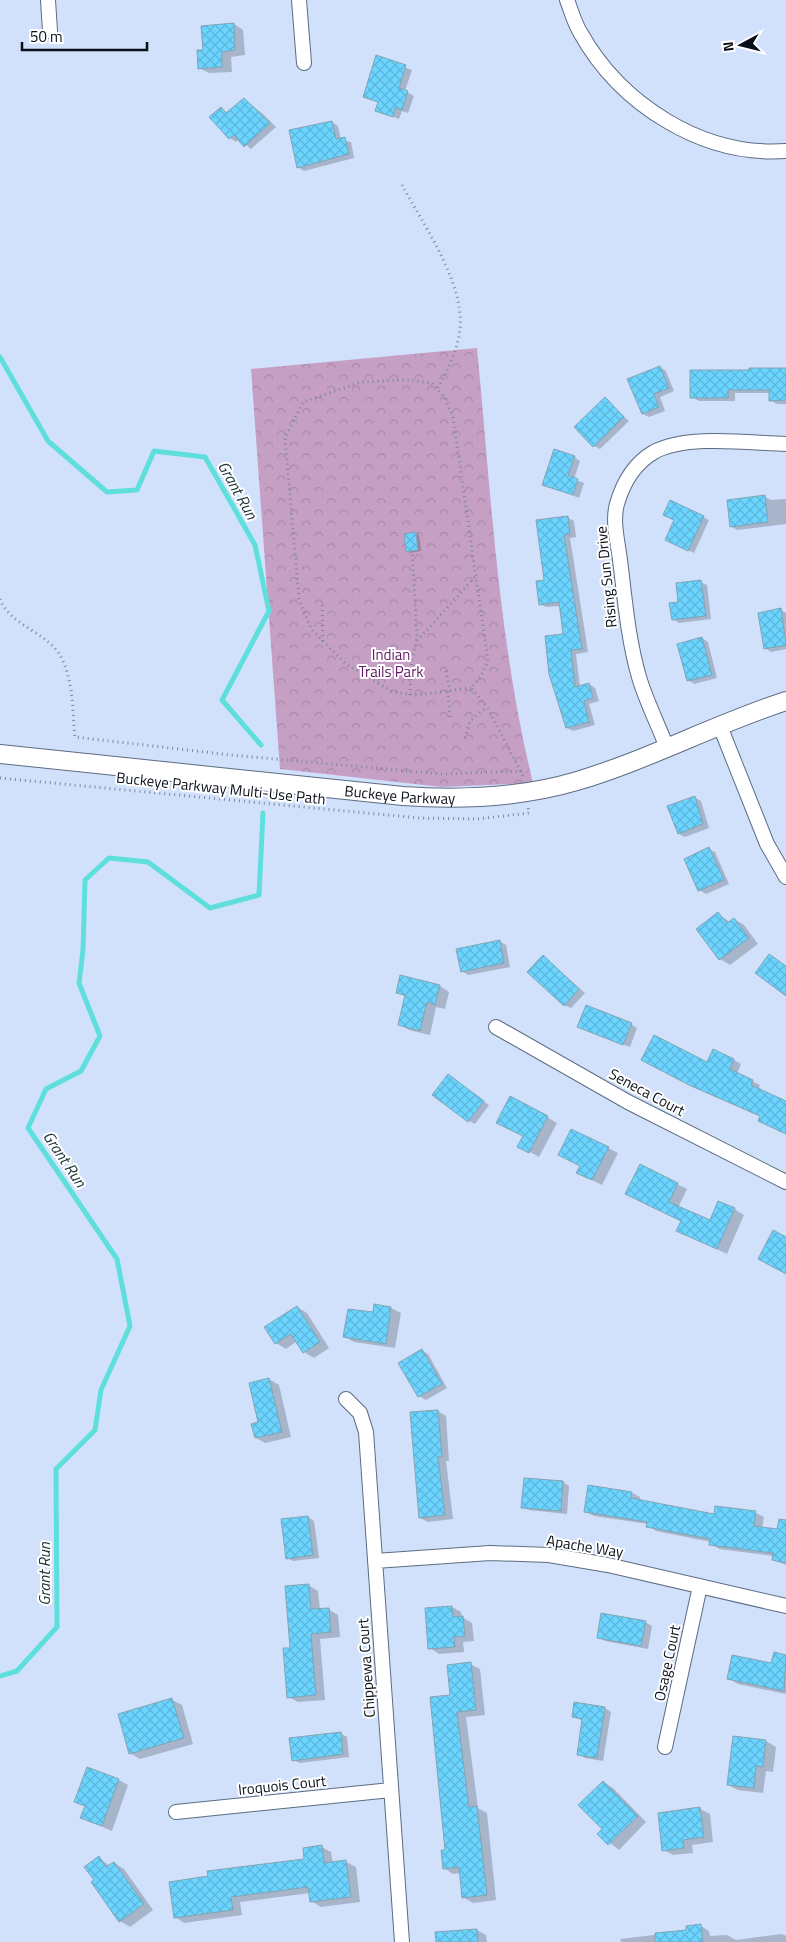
<svg xmlns="http://www.w3.org/2000/svg" width="786" height="1942" viewBox="0 0 786 1942" font-family="'Titillium Web',sans-serif">
<style>
.forest{fill:url(#forest-crowns)}
.shadow{fill:#0003}
.lines{fill:none;stroke-linecap:round;stroke-linejoin:round}
.stream{stroke:#5edfdc;stroke-width:5}
.building{fill:url(#building-cross-hatch);stroke:#83a4b2}
.minor-casing{stroke:#5d6c83;stroke-width:16}
.tertiary-casing{stroke:#5d6c83;stroke-width:20}
.path{stroke:#7c889b;stroke-width:3;stroke-dasharray:1 4;stroke-linecap:butt}
.minor{stroke:#fff;stroke-width:14}
.tertiary{stroke:#fff;stroke-width:18}
.labels{text-anchor:middle;dominant-baseline:central;stroke-width:4;stroke-linejoin:round;paint-order:stroke}
.street-label{font-size:15px;fill:#090e17;stroke:#fff}
.park-label{font-size:15px;fill:#631866;stroke:#fff}
.water-label{font-size:16px;font-style:italic;fill:#1c3232;stroke:#fff}
</style>
<defs>
<pattern id="forest-crowns" width="20" height="18" patternUnits="userSpaceOnUse" patternTransform="scale(1.25)"><rect width="20" height="18" fill="#c69fc5"/><path d="M2 6a3 3 0 1 1 6 0M12 15a3 3 0 1 1 6 0" fill="none" stroke="#a988a8"/></pattern>
<pattern id="building-cross-hatch" width="8" height="8" patternUnits="userSpaceOnUse" patternTransform="scale(1.25)"><rect width="8" height="8" fill="#6cd5ff"/><path d="M0 0l8 8M0 8l8-8" fill="none" stroke="#5cb6da"/></pattern>
</defs>
<rect width="100%" height="100%" fill="#d1e1fc"/>
<path class="forest" d="M 477,348 C 491,493 498,641 533,783 L 442,787 L 280,769 L 251,369 Z"/>
<path class="shadow" d="M 234,24 L 243,30 L 245,55 L 231,57 L 232,72 L 209,73 L 199,68 L 204,51 Z
M 377,57 L 412,70 L 405,91 L 414,96 L 408,113 L 402,111 L 399,119 L 376,110 L 379,102 L 364,96 Z
M 244,99 L 263,114 L 276,127 L 251,149 L 239,139 L 236,142 L 230,138 L 221,109 L 227,112 Z
M 332,122 L 338,126 L 341,140 L 351,142 L 354,158 L 304,171 L 298,167 Z
M 660,367 L 666,371 L 674,391 L 660,397 L 665,411 L 649,417 L 643,414 Z
M 785,369 L 786,404 L 777,404 L 770,400 L 770,393 L 735,393 L 735,401 L 699,401 L 692,397 L 692,371 Z
M 605,399 L 629,421 L 600,449 L 594,446 Z
M 574,457 L 580,461 L 574,479 L 584,483 L 579,498 L 543,484 Z
M 765,497 L 771,500 L 786,499 L 786,524 L 737,530 L 731,526 Z
M 703,517 L 709,520 L 694,553 L 673,543 L 675,520 Z
M 568,518 L 574,521 L 576,537 L 570,538 L 588,652 L 576,654 L 580,687 L 589,684 L 595,688 L 599,701 L 589,704 L 595,725 L 573,731 L 567,728 L 564,635 L 561,606 L 546,607 L 540,604 L 545,581 Z
M 416,533 L 419,535 L 421,551 L 410,553 L 407,551 Z
M 701,582 L 707,585 L 711,619 L 679,623 L 673,619 L 680,603 Z
M 781,610 L 786,613 L 786,649 L 771,652 L 765,648 Z
M 702,638 L 708,642 L 717,678 L 694,684 L 688,680 Z
M 694,797 L 701,801 L 709,828 L 685,837 L 679,834 Z
M 709,849 L 715,852 L 729,884 L 706,894 L 699,890 L 686,859 Z
M 718,914 L 730,922 L 734,919 L 744,925 L 758,944 L 730,965 L 720,959 L 698,929 Z
M 499,941 L 506,945 L 510,967 L 468,975 L 462,971 Z
M 544,957 L 585,993 L 571,1008 L 564,1005 Z
M 401,977 L 440,986 L 449,992 L 445,1009 L 436,1007 L 430,1035 L 409,1030 L 399,1024 L 406,997 L 397,992 Z
M 631,1024 L 637,1028 L 630,1047 L 585,1030 Z
M 734,1060 L 741,1064 L 737,1074 L 760,1085 L 758,1090 L 786,1103 L 786,1134 L 761,1117 L 698,1089 L 707,1064 Z
M 454,1079 L 489,1105 L 475,1124 L 469,1121 Z
M 547,1117 L 557,1123 L 539,1157 L 519,1146 L 524,1136 Z
M 608,1148 L 618,1153 L 602,1185 L 588,1178 Z
M 677,1184 L 687,1189 L 678,1208 L 711,1222 L 734,1209 L 744,1215 L 727,1254 L 678,1231 L 682,1221 L 636,1199 Z
M 375,1305 L 391,1308 L 401,1313 L 395,1348 L 354,1342 L 345,1337 L 374,1314 Z
M 297,1307 L 307,1313 L 329,1348 L 314,1358 L 304,1352 L 297,1341 L 286,1349 L 276,1343 Z
M 422,1351 L 428,1354 L 447,1388 L 426,1400 L 419,1396 L 400,1363 Z
M 269,1379 L 279,1385 L 291,1437 L 265,1443 L 256,1438 Z
M 438,1411 L 446,1416 L 449,1461 L 446,1461 L 453,1519 L 428,1522 L 420,1518 Z
M 563,1482 L 569,1486 L 567,1514 L 529,1510 L 523,1507 Z
M 632,1493 L 640,1497 L 640,1500 L 715,1515 L 716,1507 L 756,1513 L 764,1517 L 762,1528 L 786,1532 L 786,1565 L 773,1560 L 774,1556 L 719,1549 L 711,1544 L 711,1542 L 656,1531 L 648,1524 L 594,1516 L 585,1511 Z
M 308,1517 L 314,1521 L 319,1558 L 293,1561 L 287,1558 Z
M 308,1585 L 318,1591 L 320,1610 L 328,1609 L 338,1615 L 340,1637 L 320,1639 L 325,1700 L 298,1702 L 288,1697 L 292,1649 Z
M 452,1607 L 461,1612 L 462,1617 L 472,1623 L 474,1641 L 463,1642 L 464,1652 L 439,1654 L 430,1648 Z
M 645,1622 L 652,1626 L 648,1649 L 605,1641 L 598,1637 Z
M 774,1654 L 786,1656 L 786,1694 L 738,1684 L 728,1678 L 772,1665 Z
M 470,1664 L 480,1669 L 485,1715 L 466,1717 L 478,1808 L 487,1813 L 496,1900 L 473,1903 L 463,1897 L 461,1873 L 453,1874 L 444,1868 L 451,1696 Z
M 172,1700 L 182,1705 L 193,1744 L 140,1759 L 130,1753 Z
M 605,1708 L 611,1712 L 603,1761 L 585,1758 L 578,1754 L 583,1721 L 573,1716 Z
M 340,1733 L 347,1737 L 349,1757 L 300,1763 L 293,1760 Z
M 734,1737 L 766,1741 L 776,1747 L 773,1772 L 766,1771 L 763,1793 L 738,1790 L 728,1785 Z
M 119,1780 L 128,1785 L 112,1831 L 82,1818 L 86,1807 L 76,1801 Z
M 603,1782 L 613,1788 L 646,1822 L 619,1850 L 599,1834 L 604,1829 Z
M 700,1809 L 710,1814 L 713,1842 L 692,1845 L 693,1853 L 673,1855 L 664,1850 Z
M 322,1847 L 331,1852 L 333,1863 L 346,1862 L 356,1867 L 360,1902 L 321,1907 L 311,1901 L 310,1893 L 240,1902 L 242,1915 L 184,1923 L 175,1917 L 306,1860 Z
M 99,1858 L 110,1866 L 114,1863 L 124,1869 L 153,1910 L 130,1927 L 120,1921 L 92,1883 L 95,1880 Z
M 701,1926 L 709,1931 L 710,1936 L 727,1935 L 736,1940 L 782,1934 L 786,1936 L 786,1942 L 621,1942 L 620,1939 L 687,1931 Z
M 477,1930 L 486,1935 L 487,1942 L 449,1942 Z"/>
<g class="lines">
<path class="stream" d="M 0,357 L 48,441 L 107,492 L 137,490 L 154,451 L 205,457 L 255,545 L 269,611 L 222,700 L 261,745
M 0,1676 L 17,1671 L 57,1627 L 56,1469 L 95,1430 L 101,1390 L 130,1326 L 117,1259 L 28,1128 L 46,1089 L 81,1071 L 100,1036 L 79,983 L 83,950 L 85,880 L 109,858 L 148,862 L 210,908 L 259,895 L 263,813"/>
</g>
<path class="building" d="M 234,23 L 235,50 L 222,52 L 222,67 L 198,69 L 197,50 L 203,50 L 201,26 Z
M 376,55 L 406,65 L 399,88 L 408,91 L 402,110 L 395,108 L 393,117 L 375,111 L 378,102 L 363,97 Z
M 244,98 L 270,123 L 244,147 L 234,135 L 229,139 L 209,117 L 221,107 L 226,113 Z
M 332,121 L 336,139 L 345,137 L 349,154 L 297,168 L 289,130 Z
M 660,366 L 669,388 L 654,394 L 659,407 L 642,414 L 627,379 Z
M 749,368 L 786,368 L 786,400 L 769,401 L 769,390 L 728,390 L 728,398 L 690,398 L 690,370 L 749,370 Z
M 605,397 L 624,417 L 593,447 L 574,427 Z
M 554,449 L 575,456 L 568,475 L 578,479 L 573,495 L 542,485 Z
M 765,495 L 768,522 L 730,527 L 727,500 Z
M 670,500 L 704,516 L 688,551 L 665,540 L 674,520 L 663,515 Z
M 568,516 L 570,534 L 564,535 L 582,649 L 571,650 L 575,687 L 589,683 L 593,698 L 584,701 L 589,722 L 566,728 L 549,674 L 545,636 L 563,634 L 559,602 L 539,605 L 536,581 L 544,580 L 536,520 Z
M 416,532 L 418,550 L 406,552 L 404,534 Z
M 701,580 L 706,616 L 672,620 L 669,603 L 678,602 L 676,583 Z
M 781,608 L 786,645 L 764,649 L 758,613 Z
M 702,637 L 712,675 L 687,681 L 677,644 Z
M 695,796 L 703,824 L 678,834 L 667,806 Z
M 709,847 L 724,880 L 698,891 L 684,859 Z
M 718,912 L 727,923 L 734,918 L 749,938 L 719,960 L 696,929 Z
M 500,940 L 504,963 L 461,972 L 456,949 Z
M 769,954 L 786,966 L 786,996 L 755,973 Z
M 543,955 L 579,989 L 564,1006 L 527,972 Z
M 400,975 L 440,985 L 435,1005 L 427,1002 L 420,1031 L 398,1025 L 405,995 L 396,993 Z
M 586,1005 L 632,1023 L 623,1045 L 577,1027 Z
M 654,1035 L 707,1062 L 713,1049 L 734,1059 L 730,1069 L 753,1080 L 751,1085 L 786,1101 L 786,1134 L 758,1121 L 760,1116 L 689,1085 L 641,1060 Z
M 448,1074 L 484,1101 L 468,1122 L 432,1095 Z
M 510,1096 L 548,1116 L 529,1153 L 517,1147 L 523,1136 L 496,1123 Z
M 571,1129 L 609,1147 L 592,1180 L 576,1173 L 580,1166 L 558,1155 Z
M 640,1164 L 678,1183 L 669,1202 L 710,1220 L 718,1201 L 735,1208 L 717,1249 L 676,1231 L 681,1221 L 625,1194 Z
M 773,1230 L 786,1237 L 786,1274 L 758,1259 Z
M 374,1304 L 391,1307 L 386,1344 L 343,1337 L 348,1309 L 373,1312 Z
M 297,1306 L 320,1342 L 303,1353 L 291,1334 L 275,1344 L 264,1327 Z
M 422,1349 L 442,1384 L 418,1397 L 398,1363 Z
M 269,1378 L 282,1432 L 255,1438 L 251,1424 L 258,1422 L 249,1383 Z
M 438,1410 L 442,1457 L 438,1457 L 445,1515 L 419,1518 L 410,1412 Z
M 524,1478 L 563,1481 L 561,1511 L 521,1508 Z
M 588,1485 L 632,1492 L 631,1498 L 714,1514 L 715,1506 L 756,1511 L 754,1526 L 777,1529 L 779,1519 L 786,1520 L 786,1563 L 772,1560 L 773,1553 L 709,1545 L 710,1539 L 646,1527 L 647,1522 L 584,1512 Z
M 308,1516 L 313,1555 L 286,1559 L 281,1519 Z
M 309,1584 L 311,1609 L 329,1608 L 331,1632 L 311,1634 L 316,1695 L 287,1698 L 283,1648 L 290,1648 L 285,1586 Z
M 452,1606 L 453,1617 L 463,1616 L 465,1636 L 454,1637 L 455,1647 L 428,1649 L 425,1608 Z
M 601,1613 L 646,1621 L 641,1646 L 597,1638 Z
M 774,1652 L 786,1655 L 784,1691 L 727,1679 L 732,1655 L 771,1663 Z
M 471,1662 L 476,1710 L 457,1712 L 469,1807 L 477,1806 L 487,1895 L 462,1898 L 459,1867 L 443,1869 L 441,1850 L 445,1850 L 430,1697 L 450,1695 L 447,1665 Z
M 172,1698 L 184,1738 L 129,1754 L 118,1714 Z
M 574,1702 L 605,1707 L 597,1758 L 577,1755 L 582,1719 L 572,1717 Z
M 341,1732 L 343,1754 L 292,1761 L 289,1738 Z
M 733,1736 L 766,1740 L 763,1767 L 756,1766 L 754,1788 L 727,1785 Z
M 87,1767 L 119,1779 L 102,1826 L 80,1818 L 85,1806 L 74,1802 Z
M 603,1781 L 638,1816 L 608,1845 L 597,1834 L 602,1829 L 578,1805 Z
M 700,1807 L 704,1837 L 683,1840 L 684,1848 L 662,1851 L 658,1813 Z
M 322,1845 L 324,1863 L 346,1860 L 351,1897 L 310,1902 L 308,1887 L 231,1897 L 233,1910 L 174,1918 L 169,1882 L 208,1876 L 207,1871 L 304,1859 L 303,1848 Z
M 99,1856 L 106,1867 L 114,1862 L 144,1904 L 119,1922 L 91,1882 L 94,1880 L 84,1867 Z
M 701,1924 L 703,1942 L 655,1942 L 655,1933 L 686,1930 L 686,1926 Z
M 477,1929 L 478,1942 L 436,1942 L 435,1932 Z"/>
<g class="lines">
<g class="minor-casing">
<path id="minor" d="M 48,0 L 50,31
M 299,0 L 304,63
M 567,0 C 571,10 574,22 580,32 C 620,104 702,157 786,151
M 720,726 L 767,844 L 786,877
M 667,748 C 658,724 646,701 639,677 C 628,639 625,600 620,560 C 618,543 612,521 617,504 C 623,483 635,463 654,452 C 687,434 749,443 786,444
M 496,1027 L 628,1102 L 786,1182
M 346,1399 L 360,1413 L 366,1432 L 402,1942
M 375,1561 L 490,1553 L 549,1555 L 608,1565 L 786,1606
M 665,1747 L 700,1586
M 176,1812 L 391,1790"/>
</g>
<g class="tertiary-casing">
<g id="tertiary">
<path id="s1" d="M 0,754 L 403,796 C 462,800 520,798 577,781 C 648,760 715,724 786,701"/>
</g>
</g>
<path class="path" d="M 402,185 C 424,226 469,289 459,336 C 455,355 447,373 437,389
M 0,599 C 10,626 48,632 61,657 C 74,682 72,710 75,737 L 231,755 L 442,774 L 522,771
M 322,605 L 323,641
M 417,641 L 475,577
M 446,671 L 450,691
M 471,688 L 417,695 L 393,692 L 346,664 L 311,629 L 299,599 L 285,438 L 303,402 L 361,382 L 407,380 L 432,383 L 445,398 L 453,417 L 488,661 L 481,676 L 471,688 L 487,707 L 523,776
M 448,691 L 450,718
M 410,695 L 412,660 L 417,637 L 412,551
M 465,738 L 470,721 L 487,707
M 0,778 L 419,818 L 477,819 L 529,813 L 528,807"/>
<use href="#minor" class="minor"/>
<use href="#tertiary" class="tertiary"/>
</g>
<g class="labels">
<g class="street-label">
<text transform="translate(606 577) rotate(-96)">Rising Sun Drive</text>
<text transform="translate(221 788) rotate(6)">Buckeye Parkway Multi-Use Path</text>
<text stroke="none"><textPath href="#s1" startOffset="402">Buckeye Parkway</textPath></text>
<text transform="translate(647 1092) rotate(28)">Seneca Court</text>
<text transform="translate(585 1546) rotate(9)">Apache Way</text>
<text transform="translate(667 1663) rotate(-78)">Osage Court</text>
<text transform="translate(366 1668) rotate(-94)">Chippewa Court</text>
<text transform="translate(282 1785) rotate(-6)">Iroquois Court</text>
</g>
<g class="park-label">
<text x="391" y="654">Indian<tspan x="391" dy="17">Trails Park</tspan></text>
</g>
<g class="water-label">
<text transform="translate(238 490) rotate(61)">Grant Run</text>
<text transform="translate(65 1159) rotate(56)">Grant Run</text>
<text transform="translate(44 1574) rotate(-90)">Grant Run</text>
</g>
</g>
<g transform="translate(741 45) rotate(263)" stroke="#ffffff" stroke-width="4" paint-order="stroke">
<path d="M0-4L9 19L0 12L-9 19Z" fill="#090e17"/>
<text y="-8" font-size="14" font-weight="bold" text-anchor="middle" fill="#090e17">N</text>
</g>
<path d="M22 42v8h125v-8" fill="none" stroke="#090e17" stroke-width="2.5"/>
<text x="30" y="42" font-size="15" fill="#090e17" stroke="#ffffff" stroke-width="4" paint-order="stroke">50 m</text>
</svg>
